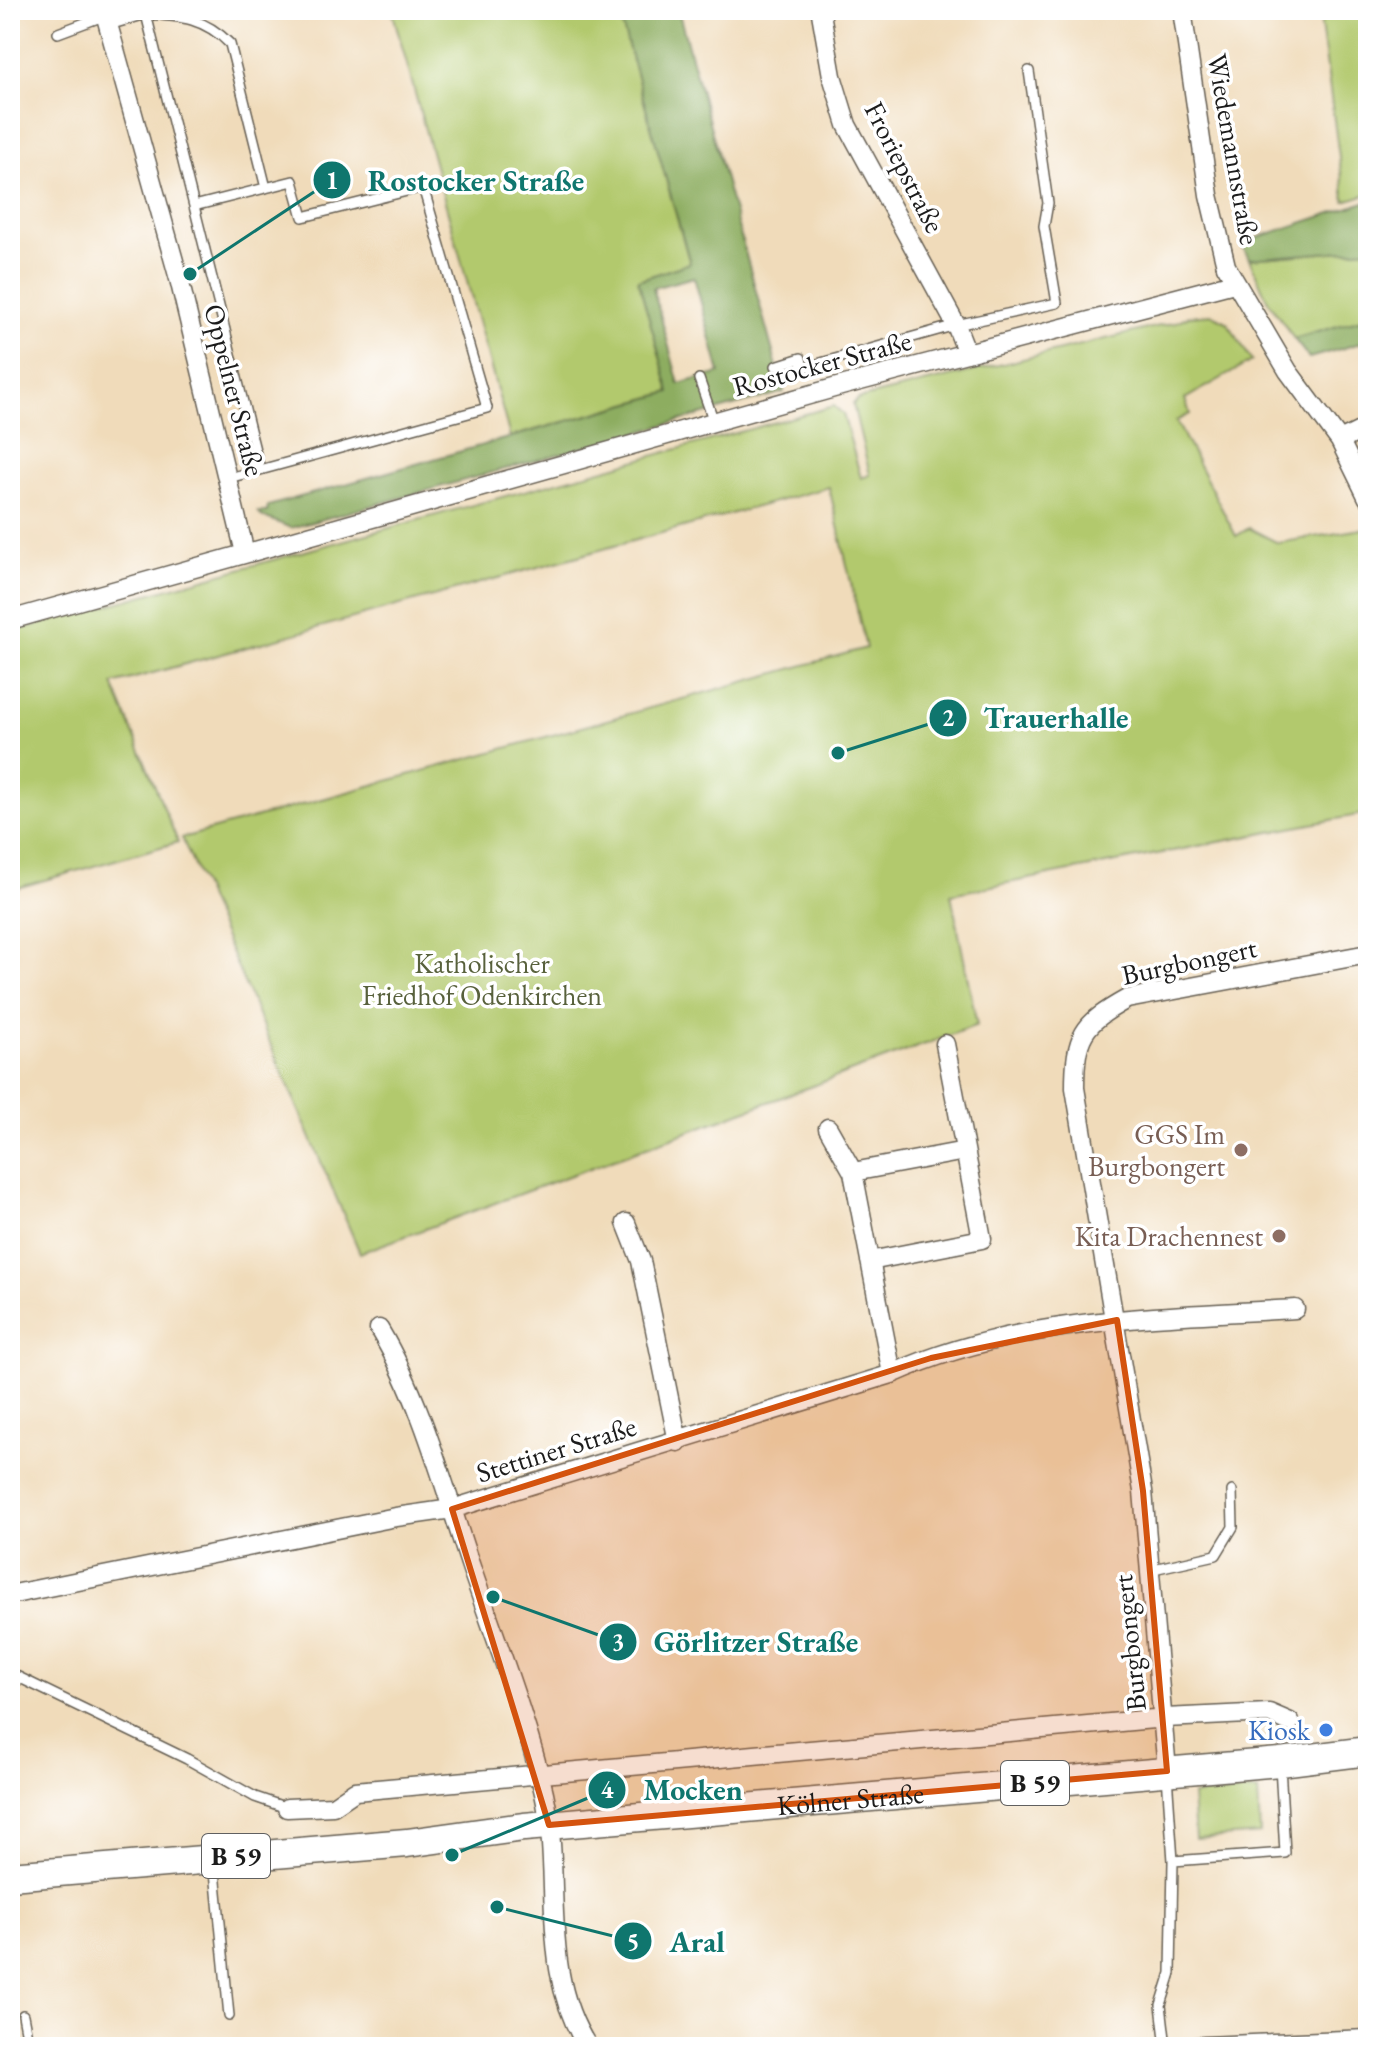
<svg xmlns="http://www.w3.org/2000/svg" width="1378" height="2057" viewBox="0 0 1378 2057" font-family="'EB Garamond',serif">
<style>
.green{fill:#b2c96d;stroke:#677244;stroke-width:2}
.forest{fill:#8dad60;stroke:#54643e;stroke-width:2;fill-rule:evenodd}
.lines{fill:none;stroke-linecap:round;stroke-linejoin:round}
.lane-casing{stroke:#665f53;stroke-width:12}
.street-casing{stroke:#665f53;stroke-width:21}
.primary-casing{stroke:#665f53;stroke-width:31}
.lane{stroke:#fff;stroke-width:9}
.street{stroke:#fff;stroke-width:18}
.primary{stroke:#fff;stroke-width:28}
.marked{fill:#d4530e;fill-opacity:0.2;stroke:#d4530e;stroke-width:6;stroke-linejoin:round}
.education-dot{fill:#8d6e63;stroke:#fff;stroke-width:3}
.shop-dot{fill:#3f7fe0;stroke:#fff;stroke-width:3}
.labels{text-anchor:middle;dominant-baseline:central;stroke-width:7;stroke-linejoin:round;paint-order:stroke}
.shield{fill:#fff;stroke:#606060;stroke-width:2}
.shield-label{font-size:26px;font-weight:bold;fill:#1c1c1c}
.street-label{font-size:28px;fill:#1c1c1c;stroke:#fff}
.park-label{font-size:28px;fill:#58613c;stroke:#fff}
.education-label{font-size:28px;fill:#785e54;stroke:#fff;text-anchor:end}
.shop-label{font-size:28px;fill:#366cbe;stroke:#fff;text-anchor:end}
.leader{fill:none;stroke:#0f766e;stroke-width:3}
.callout-dot{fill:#0f766e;stroke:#fff;stroke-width:3}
.mark-label{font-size:24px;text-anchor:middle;font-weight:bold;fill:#fff}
.callout-label{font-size:30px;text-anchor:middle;font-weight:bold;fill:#0f766e;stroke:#fff;stroke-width:7;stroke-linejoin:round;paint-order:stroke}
</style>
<rect width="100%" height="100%" fill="#fff"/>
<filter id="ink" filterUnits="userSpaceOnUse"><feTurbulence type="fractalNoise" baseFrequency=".0125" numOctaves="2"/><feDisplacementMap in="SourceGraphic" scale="16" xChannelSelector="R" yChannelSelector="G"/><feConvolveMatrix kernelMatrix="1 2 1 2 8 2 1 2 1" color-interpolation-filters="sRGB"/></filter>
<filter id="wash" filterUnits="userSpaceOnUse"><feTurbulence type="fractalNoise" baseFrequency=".006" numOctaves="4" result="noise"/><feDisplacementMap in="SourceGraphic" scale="32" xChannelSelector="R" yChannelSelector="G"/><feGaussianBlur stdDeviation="1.8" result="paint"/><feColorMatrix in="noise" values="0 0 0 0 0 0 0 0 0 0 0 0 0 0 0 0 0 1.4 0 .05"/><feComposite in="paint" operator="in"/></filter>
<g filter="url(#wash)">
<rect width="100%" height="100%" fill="#f0dbba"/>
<path class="green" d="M 392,10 L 618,10 L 690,264 L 639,281 L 670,392 L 510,437 Z
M 1319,10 L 1368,10 L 1368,194 L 1345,201 Z
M 1368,249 L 1368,317 L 1294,339 L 1267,299 L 1249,259 Z
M 1211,314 L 1227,322 L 1252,361 L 1185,399 L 1190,414 L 1176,421 L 1236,536 L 1249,528 L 1278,543 L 1368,528 L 1368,813 L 951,894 L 977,1025 L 360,1253 L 182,838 L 866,648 L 829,487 L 113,684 L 178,842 L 10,890 L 10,632 L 834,406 L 843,414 L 861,478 L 870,475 L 853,404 L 858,399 L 1176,322 L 1189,316 Z
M 1258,1791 L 1260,1834 L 1195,1839 L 1192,1795 Z"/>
<path class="forest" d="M 618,10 L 678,10 L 784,392 L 291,528 L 261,516 L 258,512 L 267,512 L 268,506 L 670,392 L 638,280 L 690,263 ZM 694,277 L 720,373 L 679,384 L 653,288 Z
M 1368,201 L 1368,249 L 1249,259 L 1241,243 Z
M 1368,317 L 1368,341 L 1309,358 L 1294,339 Z"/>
</g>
<g filter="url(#ink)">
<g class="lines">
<g class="lane-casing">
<path id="lane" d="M 146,14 C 181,16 205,18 230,44 L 266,188
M 109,25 L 146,14 L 260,470 L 228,478
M 58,33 L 106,15
M 194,206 L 293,181 L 303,217 L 423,187 L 487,408 L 260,470
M 776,366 L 801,358 L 803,368 L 956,325 L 1057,303 L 1044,226 L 1048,203 L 1029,71
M 699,379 L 714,422
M 1149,1570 L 1216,1555 L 1233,1527 L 1232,1491
M 10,1673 L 187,1759 L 255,1797 L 287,1808
M 214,1861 L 229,2016
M 1173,1861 L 1285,1853 L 1280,1765
M 23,2015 L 29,2047
M 1166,2047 L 1161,2005 L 1171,1973 L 1173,1861 L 1167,1775"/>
</g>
<g class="street-casing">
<path id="street" d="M 104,10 L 179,279 L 245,553
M 1182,10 L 1209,195 L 1226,266 L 1288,371 L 1340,441 L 1368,498
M 821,13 L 832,76 L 847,125 L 956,325 L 967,353
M 1340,441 L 1368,427
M 10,620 L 841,386 L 1234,283
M 828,1128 L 853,1172 L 892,1374
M 853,1172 L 965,1151
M 626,1223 L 641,1261 L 678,1442
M 870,1261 L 982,1239 L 945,1044
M 379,1329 C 422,1401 444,1487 471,1567 C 496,1641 526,1716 544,1793 C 563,1877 538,1971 588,2047
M 14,1594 L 396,1517 L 452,1509 L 892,1374 C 1018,1317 1160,1317 1295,1309
M 1167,1771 L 1143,1491 L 1075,1088 C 1075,1036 1082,1024 1127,999 L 1368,954
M 287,1808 L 333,1806 L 355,1791 L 1165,1718 L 1269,1713 L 1290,1722
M 1182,2047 L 1368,2039"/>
</g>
<g class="primary-casing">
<g id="primary">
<path id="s1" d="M 10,1876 L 407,1843 L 524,1827 L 1280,1762 L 1368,1751"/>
</g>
</g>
<use href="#lane" class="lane"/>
<use href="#street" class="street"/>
<use href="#primary" class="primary"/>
</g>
</g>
<path class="marked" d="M 1117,1320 L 1143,1491 L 1167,1771 L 549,1825 L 452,1509 L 931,1358 Z"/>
<g class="education-dot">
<circle cx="1241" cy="1150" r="8"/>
<circle cx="1279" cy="1236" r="8"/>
</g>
<circle class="shop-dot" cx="1326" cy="1730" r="8"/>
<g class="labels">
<g class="shield">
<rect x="1001" y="1761" width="68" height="44" rx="6"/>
<rect x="202" y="1834" width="68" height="44" rx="6"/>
</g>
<g class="shield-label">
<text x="1035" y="1783">B 59</text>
<text x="236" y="1856">B 59</text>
</g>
<g class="street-label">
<text transform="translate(1234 149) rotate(80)">Wiedemannstraße</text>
<text transform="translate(905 167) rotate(63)">Froriepstraße</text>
<text transform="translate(822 363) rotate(-15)">Rostocker Straße</text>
<text transform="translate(235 390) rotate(76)">Oppelner Straße</text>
<text transform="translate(1189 961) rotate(-12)">Burgbongert</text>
<text transform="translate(556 1449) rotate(-17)">Stettiner Straße</text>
<text transform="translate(1129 1643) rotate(-96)">Burgbongert</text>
<text stroke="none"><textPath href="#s1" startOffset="844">Kölner Straße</textPath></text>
</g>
<g class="park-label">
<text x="482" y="963">Katholischer<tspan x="482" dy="32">Friedhof Odenkirchen</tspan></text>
</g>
<g class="education-label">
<text x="1225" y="1134">GGS Im<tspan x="1225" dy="32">Burgbongert</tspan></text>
<text x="1263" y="1236">Kita Drachennest</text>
</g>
<g class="shop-label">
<text x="1310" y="1730">Kiosk</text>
</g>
</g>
<path class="leader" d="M190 274L332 180M838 753L948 718M493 1597L618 1642M452 1855L607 1790M497 1907L633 1941"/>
<g class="callout-dot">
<circle cx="190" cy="274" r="8"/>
<circle cx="838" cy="753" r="8"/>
<circle cx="493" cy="1597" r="8"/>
<circle cx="452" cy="1855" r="8"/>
<circle cx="497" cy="1907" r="8"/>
<circle cx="332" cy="180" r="20"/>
<circle cx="948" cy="718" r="20"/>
<circle cx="618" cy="1642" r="20"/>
<circle cx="607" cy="1790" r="20"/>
<circle cx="633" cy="1941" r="20"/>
</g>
<g class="mark-label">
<text x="332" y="189">1</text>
<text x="948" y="726">2</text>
<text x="618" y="1650">3</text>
<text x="607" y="1798">4</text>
<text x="633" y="1950">5</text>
</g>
<g class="callout-label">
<text x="476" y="191">Rostocker Straße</text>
<text x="1056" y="728">Trauerhalle</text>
<text x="756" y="1652">Görlitzer Straße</text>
<text x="693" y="1800">Mocken</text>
<text x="697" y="1952">Aral</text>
</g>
<rect width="1378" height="2057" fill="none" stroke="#fff" stroke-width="40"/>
</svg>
